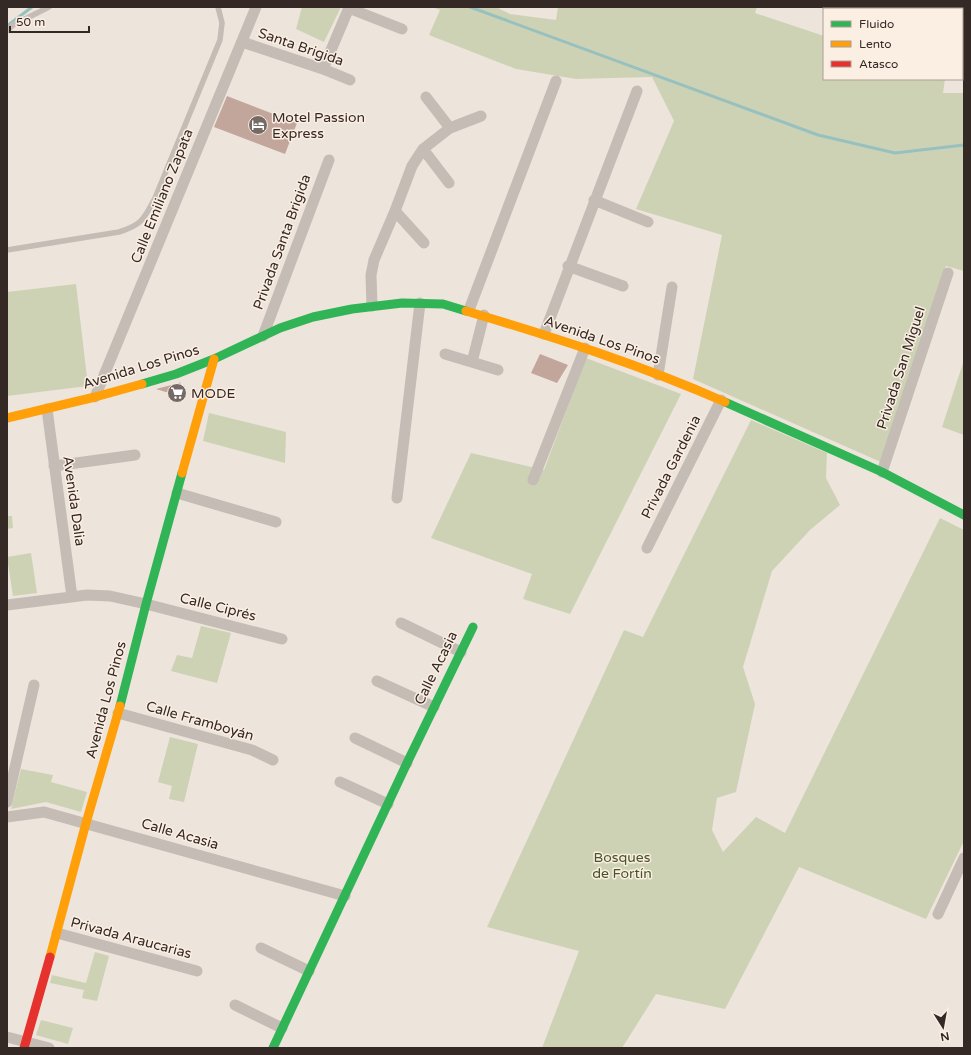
<svg xmlns="http://www.w3.org/2000/svg" width="971" height="1055" viewBox="0 0 971 1055" font-family="'Varela Round',sans-serif">
<style>
.green{fill:#ced2b5}
.lines{fill:none;stroke-linecap:round;stroke-linejoin:round}
.stream{stroke:#97c1bf;stroke-width:3}
.building{fill:#c2a69c}
.lane{stroke:#c5bcb6;stroke-width:5.5}
.street{stroke:#c5bcb6;stroke-width:11}
.fast{stroke:#30b455;stroke-width:9}
.slow{stroke:#ff9f0a;stroke-width:9}
.jam{stroke:#e5322d;stroke-width:9}
.labels{text-anchor:middle;dominant-baseline:central;stroke-width:3;stroke-linejoin:round;paint-order:stroke}
.street-label{font-size:14px;fill:#352925;stroke:#fbeee2}
.poi-label{font-size:14px;fill:#352925;stroke:#fbeee2;text-anchor:start}
.park-label{font-size:14px;fill:#465626;stroke:#fbeee2}
</style>
<rect width="100%" height="100%" fill="#ede4dc"/>
<path class="green" d="M 302,7 L 341,7 L 324,42 L 296,29 Z
M 432,7 L 496,7 L 510,14 L 556,20 L 558,7 L 757,7 L 755,13 L 824,36 L 824,79 L 945,79 L 943,93 L 964,93 L 964,271 L 946,266 L 883,463 L 693,379 L 722,235 L 636,209 L 674,121 L 652,77 L 576,79 L 516,69 L 429,35 L 440,10 Z
M 76,284 L 88,386 L 7,396 L 7,292 Z
M 586,358 L 681,394 L 570,614 L 523,599 L 532,574 L 431,538 L 471,453 L 544,470 Z
M 964,360 L 964,435 L 942,427 Z
M 209,413 L 286,432 L 285,463 L 203,441 Z
M 751,420 L 827,453 L 826,478 L 840,505 L 810,530 L 772,571 L 743,667 L 755,704 L 736,792 L 717,798 L 712,830 L 723,852 L 756,817 L 785,833 L 940,518 L 964,530 L 964,841 L 926,919 L 799,867 L 725,1009 L 656,994 L 622,1048 L 542,1048 L 579,951 L 487,927 L 624,630 L 643,637 Z
M 7,516 L 12,516 L 13,528 L 7,529 Z
M 31,553 L 37,593 L 13,596 L 7,557 Z
M 201,626 L 231,633 L 217,683 L 171,671 L 177,655 L 192,658 Z
M 170,737 L 198,744 L 184,802 L 169,799 L 172,786 L 158,782 Z
M 21,769 L 53,775 L 51,782 L 87,792 L 81,812 L 46,802 L 11,809 Z
M 95,952 L 109,956 L 97,1001 L 82,998 L 84,990 L 50,983 L 52,975 L 86,983 Z
M 41,1020 L 73,1028 L 68,1044 L 36,1035 Z"/>
<g class="lines">
<path class="stream" d="M 470,7 L 818,135 L 895,153 L 964,145
M 7,26 L 32,7"/>
</g>
<path class="building" d="M 227,96 L 297,123 L 285,154 L 214,127 Z
M 540,354 L 568,365 L 557,383 L 531,373 Z
M 180,382 L 185,398 L 156,389 L 179,383 Z"/>
<g class="lines">
<path class="lane" d="M 7,31 L 13,25 L 49,7
M 7,250 L 119,232 C 142,225 144,219 155,198 L 220,40 L 222,23 L 218,7"/>
<path class="street" d="M 242,42 L 323,69 L 350,80
M 323,69 L 348,10 L 351,9 L 402,29
M 426,97 L 450,128
M 423,149 L 449,183
M 594,200 L 648,222
M 395,211 L 424,243
M 568,266 L 623,286
M 372,306 L 371,275 L 374,260 L 395,211 L 412,166 L 423,149 L 450,128 L 481,116
M 469,310 L 556,81
M 544,334 L 637,91
M 263,336 L 329,160
M 445,354 L 498,370
M 472,362 L 484,315
M 658,375 L 672,287
M 95,397 L 256,7
M 47,409 L 72,597
M 54,466 L 135,455
M 882,472 L 948,273
M 533,480 L 585,348
M 177,493 L 276,522
M 397,498 L 420,303
M 647,548 L 721,400
M 7,605 L 87,595 L 110,596 L 146,604 L 282,639
M 401,623 L 461,652
M 377,681 L 434,707
M 118,713 L 252,750 L 273,760
M 355,738 L 407,763
M 340,782 L 388,804
M 7,802 L 34,685
M 7,817 L 44,812 L 345,896
M 938,914 L 964,858
M 57,933 L 197,971
M 261,948 L 309,971
M 235,1005 L 282,1028
M 7,1037 L 49,1048"/>
<path class="fast" d="M 142,384 L 176,374 L 214,359 L 280,328 L 313,317 L 352,309 L 402,303 L 443,304 L 466,311
M 725,402 L 882,472 L 964,515
M 120,706 L 146,604 L 182,473
M 273,1048 L 407,763 L 473,627"/>
<path class="slow" d="M 466,311 C 554,337 641,365 725,402
M 7,418 L 95,397 L 142,384
M 182,473 L 214,359
M 50,957 L 86,823 L 120,706"/>
<path class="jam" d="M 24,1048 L 50,957"/>
</g>
<defs>
<g id="hotel-disc" transform="scale(1)"><circle r="9.5" fill="#756a65" stroke="#fbeee2"/><path d="M-6-4.5h1.5V1H6V5H4.5V3h-9V5H-6ZM-4 0a1.8 1.8 0 1 1 3.6 0ZM.5 0V-2.5h3Q6-2.5 6 0Z" fill="#fff"/></g>
<g id="supermarket-disc" transform="scale(1)"><circle r="9.5" fill="#756a65" stroke="#fbeee2"/><path d="M-6-5.5h2.5l.6 2H6L4.5 2H-2.5L-4.4-4H-6ZM-1.5 3.2a1.3 1.3 0 1 0 .1 0ZM3 3.2a1.3 1.3 0 1 0 .1 0Z" fill="#fff"/></g>
</defs>
<g fill-rule="evenodd">
<use href="#hotel-disc" x="258" y="125"/>
<use href="#supermarket-disc" x="177" y="393"/>
</g>
<g class="labels">
<g class="street-label">
<text transform="translate(301 47) rotate(19)">Santa Brigida</text>
<text transform="translate(162 196) rotate(-68)">Calle Emiliano Zapata</text>
<text transform="translate(282 242) rotate(-70)">Privada Santa Brigida</text>
<text transform="translate(602 340) rotate(19)">Avenida Los Pinos</text>
<text transform="translate(141 367) rotate(-17)">Avenida Los Pinos</text>
<text transform="translate(901 368) rotate(-72)">Privada San Miguel</text>
<text transform="translate(671 467) rotate(-63)">Privada Gardenia</text>
<text transform="translate(74 501) rotate(82)">Avenida Dalia</text>
<text transform="translate(218 607) rotate(14)">Calle Ciprés</text>
<text transform="translate(436 668) rotate(-64)">Calle Acasia</text>
<text transform="translate(106 700) rotate(-75)">Avenida Los Pinos</text>
<text transform="translate(200 721) rotate(16)">Calle Framboyán</text>
<text transform="translate(180 834) rotate(16)">Calle Acasia</text>
<text transform="translate(131 938) rotate(15)">Privada Araucarias</text>
</g>
<g class="poi-label">
<text x="272" y="117">Motel Passion<tspan x="272" dy="16">Express</tspan></text>
<text x="191" y="393">MODE</text>
</g>
<g class="park-label">
<text x="622" y="857">Bosques<tspan x="622" dy="16">de Fortín</tspan></text>
</g>
</g>
<rect width="971" height="1055" fill="none" stroke="#352925" stroke-width="16"/>
<rect x="823" y="8" width="140" height="72" fill="#fbeee2" stroke="#ac9f96"/>
<rect x="831" y="21" width="20" height="6" fill="#30b455" stroke="#ac9f96"/>
<text x="859" y="28" font-size="12" fill="#352925">Fluido</text>
<rect x="831" y="41" width="20" height="6" fill="#ff9f0a" stroke="#ac9f96"/>
<text x="859" y="48" font-size="12" fill="#352925">Lento</text>
<rect x="831" y="61" width="20" height="6" fill="#e5322d" stroke="#ac9f96"/>
<text x="859" y="68" font-size="12" fill="#352925">Atasco</text>
<g transform="translate(943 1027) rotate(169)" stroke="#fbeee2" stroke-width="3" paint-order="stroke">
<path d="M0-3L7 15L0 10L-7 15Z" fill="#352925"/>
<text y="-6" font-size="11" font-weight="bold" text-anchor="middle" fill="#352925">N</text>
</g>
<path d="M10 26v6h79v-6" fill="none" stroke="#352925" stroke-width="2"/>
<text x="16" y="26" font-size="12" fill="#352925" stroke="#fbeee2" stroke-width="3" paint-order="stroke">50 m</text>
</svg>
